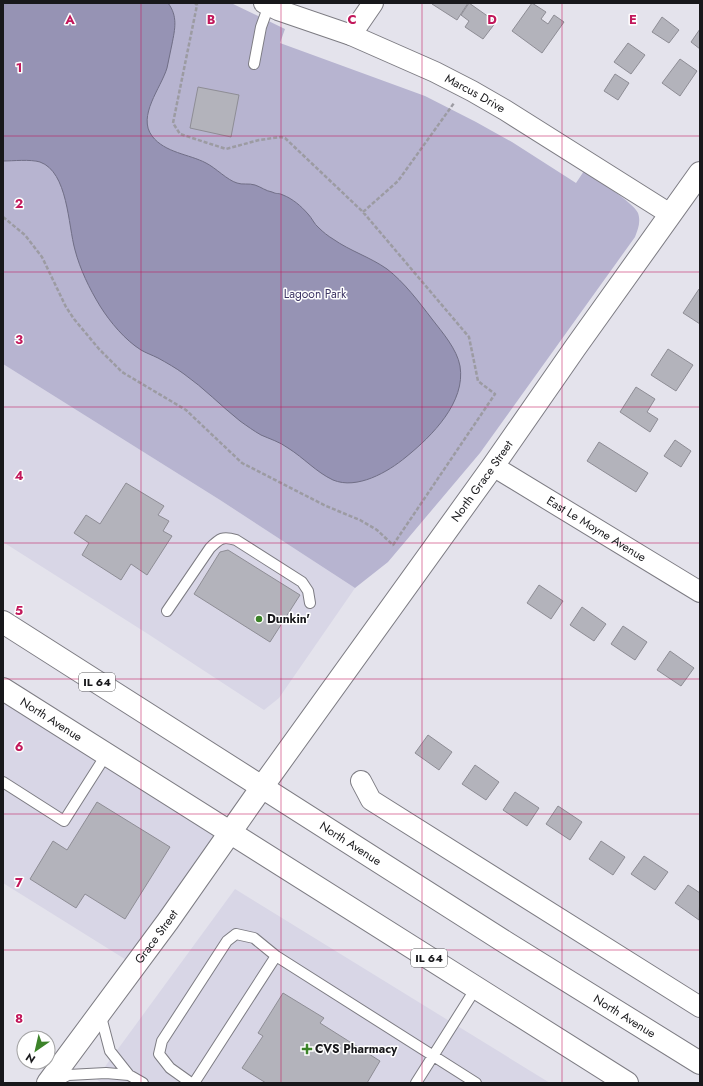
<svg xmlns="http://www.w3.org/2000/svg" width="703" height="1086" viewBox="0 0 703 1086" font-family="Jost,sans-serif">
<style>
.built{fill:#d8d6e6}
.green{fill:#b7b4d0}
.water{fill:#9693b4;stroke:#706e86}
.building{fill:#b3b3bb;stroke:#8e8d95}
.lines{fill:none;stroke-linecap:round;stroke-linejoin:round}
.lane-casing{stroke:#7d7c83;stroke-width:12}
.street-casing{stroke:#7d7c83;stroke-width:22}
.secondary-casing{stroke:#7d7c83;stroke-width:24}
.primary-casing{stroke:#7d7c83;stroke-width:24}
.path{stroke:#9c9ba2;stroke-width:2.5;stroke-dasharray:4 2;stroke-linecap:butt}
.lane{stroke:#fff;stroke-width:10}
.street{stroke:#fff;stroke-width:20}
.secondary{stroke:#fff;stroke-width:22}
.primary{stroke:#fff;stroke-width:22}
.grid{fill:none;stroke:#c2185b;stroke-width:1;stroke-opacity:0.55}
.poi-dot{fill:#3c8329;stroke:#fff;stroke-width:1.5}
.labels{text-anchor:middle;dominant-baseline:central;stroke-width:3;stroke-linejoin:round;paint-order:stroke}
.shield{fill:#fff;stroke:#5d5d5f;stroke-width:1}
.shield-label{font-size:11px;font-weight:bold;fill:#18181b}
.street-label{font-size:12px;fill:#18181b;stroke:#fff}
.park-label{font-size:12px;fill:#3e3665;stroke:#fff}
.poi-label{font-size:12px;font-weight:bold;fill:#18181b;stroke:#fff;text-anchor:start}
.grid-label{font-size:13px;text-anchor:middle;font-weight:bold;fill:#c2185b;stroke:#fff;stroke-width:3;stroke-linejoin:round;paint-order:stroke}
</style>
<rect width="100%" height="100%" fill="#e4e3ec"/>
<path class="built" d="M 3,364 L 220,500 L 355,588 L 279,698 L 264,710 L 148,634 L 3,542 Z
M 3,698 L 220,836 L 128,961 L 3,883 Z
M 235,889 L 550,1083 L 102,1083 L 96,1079 Z"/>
<path class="green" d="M 3,3 L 231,3 L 285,29 L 280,43 L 425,96 L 476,122 L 512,142 L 576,183 L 584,171 C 596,179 633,202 638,213 C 641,222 638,229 635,237 L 480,453 L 388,562 L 355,588 L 220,500 L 3,364 Z"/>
<path class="water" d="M 3,3 L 168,3 C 178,16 175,29 172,44 C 170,52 169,60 167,68 C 161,88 137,116 152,136 C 165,153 189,154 206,163 C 216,168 227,180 237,183 C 242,185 249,183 255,185 C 261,187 266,191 272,192 C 279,195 276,192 283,195 C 293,199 301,206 308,214 C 312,218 314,224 319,228 C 323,232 328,236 333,239 C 350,251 370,257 387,269 C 404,282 419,302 432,319 C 442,332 457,349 460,366 C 466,402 432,436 406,457 C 388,472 357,490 333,480 C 316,472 304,458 288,448 C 280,442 270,439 261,435 C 254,431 247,426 240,421 C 221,406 204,388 184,374 C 176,368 167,363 158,358 C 152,355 146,353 141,350 C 125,340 110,322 100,306 C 89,288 80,269 75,250 C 68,225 68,172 40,162 C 30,159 13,161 3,161 Z"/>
<path class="building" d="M 433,3 L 468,3 L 457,20 L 432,4 Z
M 469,3 L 496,22 L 483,39 L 465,27 L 469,21 L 461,15 Z
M 532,3 L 546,12 L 541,19 L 548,24 L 554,15 L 564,22 L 542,53 L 512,31 Z
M 662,17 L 679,30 L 669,43 L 652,32 Z
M 700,29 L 700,49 L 691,42 Z
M 628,43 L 645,55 L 631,74 L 614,62 Z
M 680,59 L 697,71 L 680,96 L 662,83 Z
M 615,74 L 629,83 L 618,100 L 604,91 Z
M 198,87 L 239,95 L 231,137 L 190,128 Z
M 699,289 L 700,289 L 700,324 L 683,313 Z
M 668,349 L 693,365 L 676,391 L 651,375 Z
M 636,387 L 655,399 L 647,412 L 658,419 L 650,432 L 620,412 Z
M 675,440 L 691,451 L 681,467 L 664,456 Z
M 599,442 L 648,473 L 636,492 L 587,461 Z
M 126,483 L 164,506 L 158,515 L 169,521 L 163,531 L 172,536 L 147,575 L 131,564 L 121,580 L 82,555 L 89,543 L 74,533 L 86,515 L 100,524 Z
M 228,550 L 300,595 L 270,642 L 194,594 L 220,552 Z
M 539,585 L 563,601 L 551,619 L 527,603 Z
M 582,607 L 606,624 L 594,641 L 570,625 Z
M 623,626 L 647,642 L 635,660 L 611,644 Z
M 670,651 L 694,668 L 681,686 L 657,670 Z
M 428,735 L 452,752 L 439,770 L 415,753 Z
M 475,765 L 499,782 L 486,800 L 462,784 Z
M 515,792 L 539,808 L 527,826 L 503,810 Z
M 97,802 L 170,847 L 125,919 L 85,894 L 76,908 L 30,879 L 53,841 L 67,850 Z
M 558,806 L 582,822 L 570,840 L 546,824 Z
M 601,841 L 625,857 L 613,875 L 589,859 Z
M 644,856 L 668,872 L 655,890 L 631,874 Z
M 688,885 L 700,893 L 699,920 L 675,903 Z
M 283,993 L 324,1018 L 320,1023 L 380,1061 L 367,1083 L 266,1083 L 242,1068 L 263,1036 L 258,1033 Z"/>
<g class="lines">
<g class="lane-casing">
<path id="lane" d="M 254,64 L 261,27 L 269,5
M 167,611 L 210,548 C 220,538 223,536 236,540 L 302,582 L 308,591 L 310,603
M 3,782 L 64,821 L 106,755
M 100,1013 L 110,1051 L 129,1075 L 143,1083
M 57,1081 L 68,1075 L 106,1073 L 129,1075
M 191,1083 L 170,1068 L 159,1054 L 162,1041 L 227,941 L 236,934 L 254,938 L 276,956
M 194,1083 L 276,956 L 476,1083
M 416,1083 L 476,988"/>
</g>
<g class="street-casing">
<g id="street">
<path id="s1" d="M 264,3 L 278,10 L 351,35 L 435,72 L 472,91 L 505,110 L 670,214"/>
<path d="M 351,35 L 373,3"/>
<path id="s2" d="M 493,466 L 700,592"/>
<path d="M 361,781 L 371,800 L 700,1007"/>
</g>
</g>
<g class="secondary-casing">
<g id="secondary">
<path id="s3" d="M 48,1083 L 168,921 L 262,787 L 493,466 L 575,348 L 700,173"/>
</g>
</g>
<g class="primary-casing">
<g id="primary">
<path id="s4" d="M 3,622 L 505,942 L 700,1063"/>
<path id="s5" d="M 3,689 L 627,1083"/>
</g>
</g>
<path class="path" d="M 363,212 L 398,181 L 454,103
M 3,217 L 25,235 L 42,257 L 66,307 L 74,319 L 99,349 L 122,372 L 186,410 L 242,463 L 326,506 L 360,520 L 377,530 L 393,545 L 495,394 L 478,381 L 469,337 L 363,212 L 285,138 L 281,137 L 259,140 L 226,149 L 180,134 L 173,123 L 197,5 L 195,3"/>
<use href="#lane" class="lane"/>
<use href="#street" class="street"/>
<use href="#secondary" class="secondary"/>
<use href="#primary" class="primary"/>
</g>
<path class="grid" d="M 141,3 L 141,1083M 281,3 L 281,1083M 422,3 L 422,1083M 562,3 L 562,1083M 3,136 L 700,136M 3,272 L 700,272M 3,407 L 700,407M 3,543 L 700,543M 3,679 L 700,679M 3,814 L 700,814M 3,950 L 700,950"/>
<g class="poi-dot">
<circle cx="259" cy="619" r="4"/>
<path d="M305 1043h4v4h4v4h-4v4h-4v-4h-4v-4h4z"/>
</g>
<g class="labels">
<g class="shield">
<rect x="79" y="673" width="36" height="18" rx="3"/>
<rect x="411" y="949" width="36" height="18" rx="3"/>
</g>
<g class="shield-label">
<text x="97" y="682">IL 64</text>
<text x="429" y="958">IL 64</text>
</g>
<g class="street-label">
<text stroke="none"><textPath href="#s1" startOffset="230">Marcus Drive</textPath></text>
<text stroke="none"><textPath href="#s3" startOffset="742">North Grace Street</textPath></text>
<text stroke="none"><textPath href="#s2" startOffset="121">East Le Moyne Avenue</textPath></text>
<text stroke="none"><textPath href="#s5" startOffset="57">North Avenue</textPath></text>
<text stroke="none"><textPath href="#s4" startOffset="412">North Avenue</textPath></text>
<text stroke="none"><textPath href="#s3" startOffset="182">Grace Street</textPath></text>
<text stroke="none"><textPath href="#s4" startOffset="736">North Avenue</textPath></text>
</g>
<g class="park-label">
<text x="315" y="294">Lagoon Park</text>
</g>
<g class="poi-label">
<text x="267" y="619">Dunkin'</text>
<text x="315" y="1049">CVS Pharmacy</text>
</g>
</g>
<g class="grid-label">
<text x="70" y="24">A</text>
<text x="211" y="24">B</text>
<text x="352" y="24">C</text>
<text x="492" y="24">D</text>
<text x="633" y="24">E</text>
<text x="19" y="72">1</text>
<text x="19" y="208">2</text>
<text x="19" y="344">3</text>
<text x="19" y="480">4</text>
<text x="19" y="615">5</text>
<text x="19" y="751">6</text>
<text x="19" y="887">7</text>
<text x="19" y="1023">8</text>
</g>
<rect width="703" height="1086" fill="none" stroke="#18181b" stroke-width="8"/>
<g transform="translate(36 1050) rotate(214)"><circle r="19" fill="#ffffff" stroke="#a3a3a4"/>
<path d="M0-3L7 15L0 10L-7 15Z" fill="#3c8329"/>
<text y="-6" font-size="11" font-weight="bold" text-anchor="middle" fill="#18181b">N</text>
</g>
</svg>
